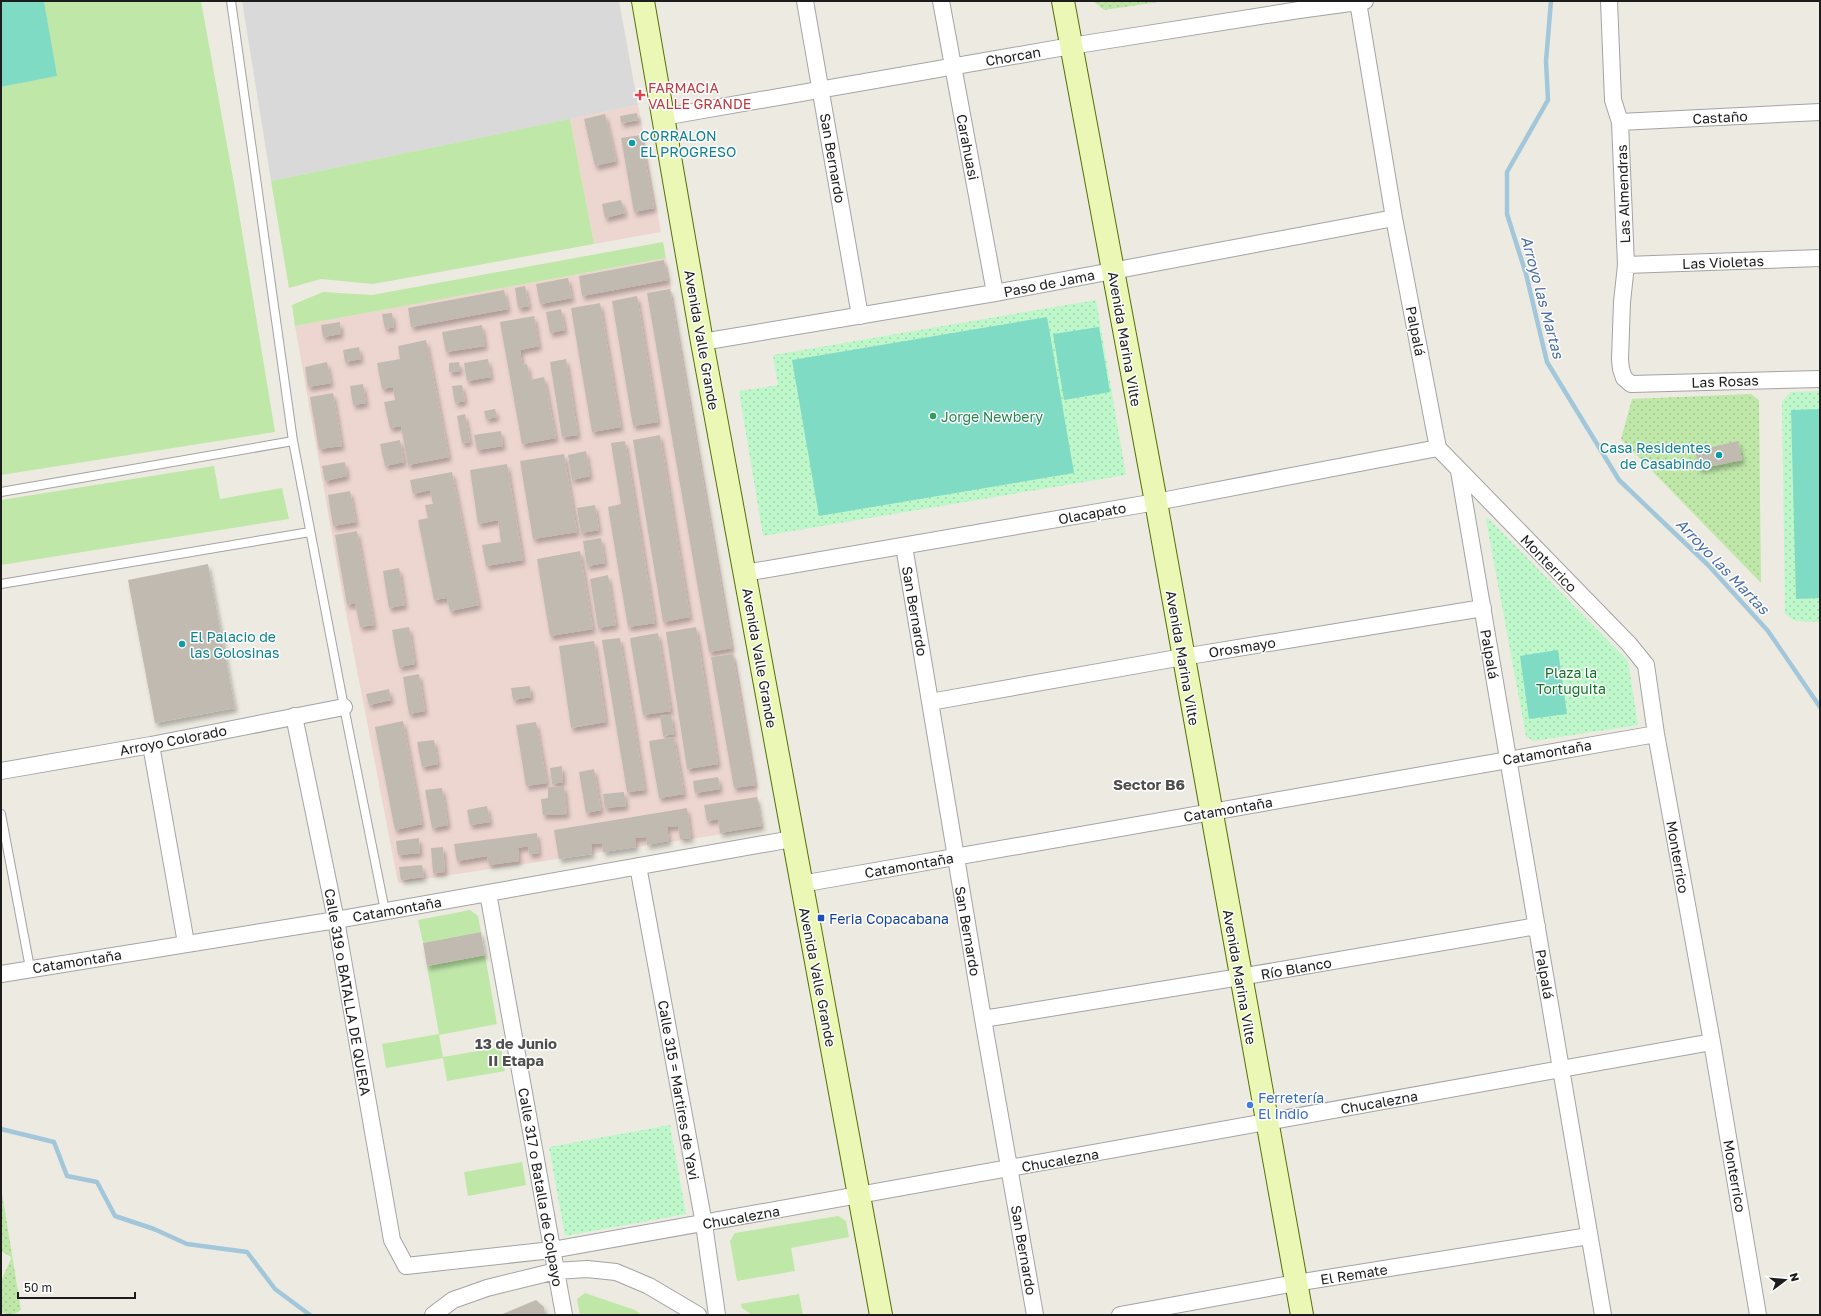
<svg xmlns="http://www.w3.org/2000/svg" width="1821" height="1316" viewBox="0 0 1821 1316" font-family="'Golos Text',sans-serif">
<style>
.residential{fill:#dad9d9}
.commercial{fill:#eed6d0}
.grass{fill:#bee7a8}
.park{fill:url(#park-dots)}
.garden{fill:url(#garden-dots)}
.pitch{fill:#80dbc5}
.lines{fill:none;stroke-linecap:round;stroke-linejoin:round}
.stream{stroke:#a2c6da;stroke-width:4.5}
.building{fill:#c1bab1;filter:url(#shadow)}
.lane-casing{stroke:#a3a3a3;stroke-width:10}
.street-casing{stroke:#a3a3a3;stroke-width:18}
.secondary-casing{stroke:#546e07;stroke-width:24}
.lane{stroke:#fff;stroke-width:8}
.street{stroke:#fff;stroke-width:16}
.secondary{stroke:#ebf7b5;stroke-width:22}
.health-dot{fill:#e0444e;stroke:#fff;stroke-width:1.5}
.culture-dot{fill:#0f9aa8;stroke:#fff;stroke-width:1.5}
.leisure-dot{fill:#2e9e5b;stroke:#fff;stroke-width:1.5}
.transit-dot{fill:#1a4fb4;stroke:#fff;stroke-width:1.5}
.shop-dot{fill:#3f7fe0;stroke:#fff;stroke-width:1.5}
.labels{text-anchor:middle;dominant-baseline:central;stroke-width:3;stroke-linejoin:round;paint-order:stroke}
.street-label{font-size:14px;fill:#1c1c1c;stroke:#fff}
.health-label{font-size:14px;fill:#be3a42;stroke:#fff;text-anchor:start}
.culture-label{font-size:14px;fill:#0d838f;stroke:#fff;text-anchor:start}
.leisure-label{font-size:14px;fill:#27864d;stroke:#fff;text-anchor:start}
.park-label{font-size:14px;fill:#0e7525;stroke:#fff}
.transit-label{font-size:14px;fill:#164399;stroke:#fff;text-anchor:start}
.shop-label{font-size:14px;fill:#366cbe;stroke:#fff;text-anchor:start}
.water-label{font-size:15px;font-style:italic;fill:#4b6da8;stroke:#fff}
.neighbourhood-label{font-size:15px;font-weight:bold;fill:#4f4f4f;stroke:#fff}
</style>
<defs>
<pattern id="park-dots" width="8" height="8" patternUnits="userSpaceOnUse"><rect width="8" height="8" fill="#bef7ca"/><path d="M2 2h.1M6 6h.1" fill="none" stroke="#a3d3ad" stroke-width="1.8" stroke-linecap="round"/></pattern>
<pattern id="garden-dots" width="8" height="8" patternUnits="userSpaceOnUse"><rect width="8" height="8" fill="#bee7a8"/><path d="M2 2h.1M6 6h.1" fill="none" stroke="#a3c690" stroke-width="1.8" stroke-linecap="round"/></pattern>
<filter id="shadow"><feDropShadow dx="2.5" dy="4.5" stdDeviation="2" flood-color="#0004"/></filter>
</defs>
<rect width="100%" height="100%" fill="#edebe1"/>
<path class="residential" d="M 242,1 L 619,1 L 638,105 L 271,181 Z"/>
<path class="commercial" d="M 638,105 L 661,232 L 594,244 L 570,119 Z
M 666,258 L 758,786 L 757,791 L 763,828 L 398,883 L 345,608 L 295,326 Z"/>
<path class="grass" d="M 44,1 L 201,1 L 235,189 L 275,432 L 1,475 L 1,87 L 56,76 Z
M 570,119 L 594,244 L 373,284 L 321,279 L 289,288 L 271,181 Z
M 663,242 L 666,258 L 295,326 L 292,305 L 323,292 L 372,295 Z
M 214,466 L 220,499 L 282,488 L 289,519 L 1,565 L 1,500 Z
M 470,910 L 478,916 L 481,932 L 423,943 L 418,920 Z
M 485,955 L 497,1024 L 439,1035 L 443,1057 L 501,1047 L 505,1071 L 447,1081 L 443,1058 L 386,1068 L 382,1044 L 439,1034 L 427,966 Z
M 522,1162 L 526,1185 L 468,1196 L 464,1172 Z
M 838,1216 L 846,1221 L 849,1237 L 791,1248 L 795,1271 L 737,1281 L 730,1241 L 735,1233 Z
M 585,1293 L 635,1310 L 642,1315 L 580,1315 L 577,1299 Z
M 799,1294 L 803,1315 L 752,1315 L 742,1308 L 741,1304 Z"/>
<path class="park" d="M 1096,300 L 1126,475 L 763,536 L 739,391 L 778,385 L 773,355 Z
M 1820,391 L 1820,622 L 1795,621 L 1785,614 L 1782,401 L 1791,392 Z
M 1488,518 L 1628,661 L 1638,725 L 1533,741 L 1526,736 L 1486,520 Z
M 670,1125 L 686,1214 L 565,1236 L 549,1147 Z"/>
<path class="garden" d="M 1093,1 L 1166,1 L 1104,10 Z
M 1751,394 L 1759,400 L 1761,583 L 1621,439 L 1632,399 Z
M 1,1187 L 21,1310 C 14,1315 9,1316 1,1312 L 1,1281 L 11,1259 L 11,1257 L 1,1251 Z"/>
<path class="pitch" d="M 1,1 L 44,1 L 57,76 L 1,87 Z
M 1047,317 L 1074,473 L 819,516 L 792,360 Z
M 1099,327 L 1110,392 L 1064,400 L 1053,334 Z
M 1820,409 L 1820,598 L 1796,599 L 1791,410 Z
M 1558,650 L 1567,714 L 1529,719 L 1520,656 Z"/>
<g class="lines">
<path class="stream" d="M 1551,1 L 1546,61 L 1548,100 L 1507,172 L 1507,214 L 1526,274 L 1547,362 L 1619,480 L 1708,565 L 1768,631 L 1820,707
M 1,1129 L 54,1142 L 67,1176 L 97,1182 L 115,1216 L 154,1229 L 187,1244 L 247,1252 L 275,1289 L 310,1315"/>
</g>
<path class="building" d="M 637,113 L 638,120 L 621,123 L 620,116 Z
M 605,114 L 616,161 L 595,166 L 584,119 Z
M 641,135 L 654,208 L 634,212 L 621,138 Z
M 621,200 L 625,213 L 605,218 L 602,204 Z
M 664,260 L 668,280 L 582,296 L 579,276 Z
M 568,278 L 572,298 L 540,304 L 536,284 Z
M 525,286 L 529,306 L 518,308 L 515,288 Z
M 670,289 L 732,648 L 709,652 L 647,293 Z
M 504,290 L 508,309 L 411,327 L 408,308 Z
M 637,296 L 658,422 L 633,426 L 612,301 Z
M 600,303 L 621,427 L 592,432 L 571,308 Z
M 561,309 L 565,330 L 550,333 L 546,312 Z
M 392,313 L 394,327 L 385,329 L 382,314 Z
M 534,316 L 539,346 L 520,350 L 522,365 L 527,364 L 530,380 L 544,377 L 556,438 L 522,444 L 500,322 Z
M 340,322 L 341,334 L 323,337 L 321,325 Z
M 482,325 L 485,346 L 446,352 L 442,332 Z
M 426,340 L 449,457 L 408,465 L 401,426 L 390,428 L 384,402 L 395,400 L 393,387 L 382,389 L 377,363 L 400,359 L 398,346 Z
M 359,347 L 361,359 L 345,362 L 343,350 Z
M 488,359 L 491,377 L 467,381 L 464,363 Z
M 566,359 L 578,435 L 562,437 L 550,362 Z
M 327,362 L 331,383 L 308,387 L 305,367 Z
M 459,362 L 460,371 L 449,372 L 449,363 Z
M 363,384 L 366,403 L 353,405 L 350,386 Z
M 462,385 L 465,401 L 455,403 L 452,386 Z
M 333,393 L 342,446 L 319,449 L 310,397 Z
M 495,409 L 497,417 L 486,419 L 484,411 Z
M 465,414 L 470,442 L 462,443 L 457,416 Z
M 501,431 L 503,446 L 477,450 L 474,435 Z
M 660,435 L 690,617 L 663,622 L 633,440 Z
M 400,440 L 404,462 L 385,466 L 380,444 Z
M 625,441 L 655,623 L 628,627 L 608,507 L 621,504 L 611,443 Z
M 1738,441 L 1742,460 L 1699,469 L 1695,451 Z
M 586,451 L 590,476 L 572,480 L 568,455 Z
M 564,454 L 577,532 L 533,539 L 520,461 Z
M 345,462 L 347,476 L 325,481 L 322,466 Z
M 507,464 L 523,560 L 486,566 L 482,545 L 501,542 L 498,520 L 478,524 L 470,470 Z
M 452,472 L 479,605 L 450,611 L 447,598 L 434,600 L 418,520 L 428,518 L 425,505 L 433,504 L 430,490 L 413,494 L 410,480 Z
M 350,491 L 356,522 L 333,526 L 328,495 Z
M 595,505 L 599,530 L 581,533 L 577,508 Z
M 357,531 L 374,625 L 360,627 L 355,603 L 347,605 L 335,535 Z
M 601,538 L 605,563 L 587,566 L 583,541 Z
M 580,551 L 593,629 L 550,636 L 537,559 Z
M 208,564 L 235,708 L 155,723 L 128,580 Z
M 399,568 L 405,605 L 389,608 L 383,571 Z
M 608,575 L 616,625 L 598,628 L 590,579 Z
M 409,627 L 415,664 L 399,667 L 392,630 Z
M 696,627 L 718,764 L 687,769 L 666,632 Z
M 658,633 L 671,711 L 643,715 L 630,638 Z
M 620,638 L 645,790 L 627,792 L 602,640 Z
M 594,641 L 606,722 L 571,728 L 559,646 Z
M 733,654 L 755,785 L 734,788 L 711,657 Z
M 419,674 L 425,711 L 409,714 L 403,677 Z
M 530,686 L 531,697 L 513,700 L 511,688 Z
M 389,689 L 391,700 L 369,705 L 366,694 Z
M 671,715 L 674,734 L 663,736 L 660,716 Z
M 403,721 L 422,824 L 395,830 L 375,727 Z
M 536,722 L 547,783 L 526,786 L 516,725 Z
M 674,737 L 684,794 L 659,798 L 649,741 Z
M 434,740 L 438,764 L 422,767 L 417,742 Z
M 562,766 L 563,782 L 552,784 L 550,768 Z
M 594,769 L 601,810 L 586,813 L 579,772 Z
M 718,777 L 720,789 L 695,793 L 693,781 Z
M 564,786 L 567,814 L 543,815 L 541,799 L 548,798 L 548,787 Z
M 442,788 L 448,825 L 432,828 L 425,790 Z
M 624,792 L 626,806 L 605,808 L 603,794 Z
M 757,797 L 762,826 L 720,833 L 718,819 L 707,821 L 704,805 Z
M 487,806 L 490,822 L 470,825 L 467,810 Z
M 687,808 L 691,838 L 680,839 L 678,826 L 667,827 L 669,841 L 647,845 L 646,837 L 635,838 L 636,847 L 603,852 L 602,843 L 591,844 L 592,854 L 559,859 L 554,830 Z
M 537,833 L 539,853 L 529,854 L 528,846 L 518,848 L 519,861 L 489,865 L 487,856 L 457,861 L 454,844 Z
M 419,838 L 420,853 L 398,855 L 396,841 Z
M 443,847 L 445,872 L 433,873 L 431,848 Z
M 422,865 L 424,877 L 401,880 L 399,867 Z
M 481,932 L 485,955 L 427,966 L 423,943 Z
M 536,1300 L 544,1307 L 545,1315 L 500,1315 Z"/>
<g class="lines">
<g class="lane-casing">
<path id="lane" d="M 231,1 L 293,441 L 344,707 L 385,911
M 1,492 L 293,441
M 1,584 L 310,532
M 1,814 L 30,968"/>
</g>
<g class="street-casing">
<path id="street" d="M 805,1 L 860,316
M 941,1 L 995,293
M 1609,1 L 1613,100 L 1620,122 L 1626,265 L 1622,302 L 1620,359 L 1621,369 L 1624,378 L 1631,384 L 1820,379
M 1358,2 L 1394,218 L 1438,448 L 1629,644 L 1646,665 L 1656,734 L 1712,1042 L 1758,1315
M 663,117 L 1071,46 L 1299,10 L 1365,1
M 1620,122 L 1820,112
M 1626,265 L 1820,258
M 702,342 L 995,293 L 1394,218
M 1459,471 L 1603,1315
M 904,546 L 983,1019 L 1035,1315
M 745,573 L 1156,502 L 1438,448
M 930,702 L 1183,657 L 1483,608
M 294,716 L 336,920 L 392,1240 L 406,1266 L 552,1250 L 1712,1042
M 151,745 L 186,943
M 1,771 L 151,745 L 344,707
M 638,866 L 704,1224 L 717,1315
M 801,884 L 1656,734
M 488,893 L 564,1315
M 1,974 L 336,920 L 792,839
M 983,1019 L 1240,977 L 1537,926
M 433,1315 L 453,1300 L 487,1288 L 556,1271 L 587,1269 L 616,1272 L 649,1286 L 698,1315
M 1120,1315 L 1296,1283 L 1589,1236"/>
</g>
<g class="secondary-casing">
<path id="secondary" d="M 643,1 L 702,342 L 881,1315
M 1063,1 L 1156,502 L 1302,1315"/>
</g>
<use href="#lane" class="lane"/>
<use href="#street" class="street"/>
<use href="#secondary" class="secondary"/>
</g>
<path class="health-dot" d="M638 89h4v4h4v4h-4v4h-4v-4h-4v-4h4z"/>
<g class="culture-dot">
<circle cx="632" cy="143" r="4"/>
<circle cx="1719" cy="455" r="4"/>
<circle cx="182" cy="644" r="4"/>
</g>
<circle class="leisure-dot" cx="933" cy="416" r="4"/>
<rect class="transit-dot" x="817" y="914" width="8" height="8" rx="2"/>
<circle class="shop-dot" cx="1250" cy="1105" r="4"/>
<g class="labels">
<g class="street-label">
<text transform="translate(1013 56) rotate(-10)">Chorcan</text>
<text transform="translate(1720 117) rotate(-3)">Castaño</text>
<text transform="translate(968 147) rotate(79)">Carahuasi</text>
<text transform="translate(833 158) rotate(80)">San Bernardo</text>
<text transform="translate(1623 194) rotate(-92)">Las Almendras</text>
<text transform="translate(1723 262) rotate(-2)">Las Violetas</text>
<text transform="translate(1049 283) rotate(-11)">Paso de Jama</text>
<text transform="translate(1416 331) rotate(79)">Palpalá</text>
<text transform="translate(1125 339) rotate(80)">Avenida Marina Vilte</text>
<text transform="translate(702 340) rotate(80)">Avenida Valle Grande</text>
<text transform="translate(1725 381) rotate(-2)">Las Rosas</text>
<text transform="translate(1092 513) rotate(-10)">Olacapato</text>
<text transform="translate(1549 563) rotate(46)">Monterrico</text>
<text transform="translate(915 611) rotate(80)">San Bernardo</text>
<text transform="translate(1242 647) rotate(-9)">Orosmayo</text>
<text transform="translate(1490 654) rotate(80)">Palpalá</text>
<text transform="translate(760 658) rotate(80)">Avenida Valle Grande</text>
<text transform="translate(1183 658) rotate(80)">Avenida Marina Vilte</text>
<text transform="translate(173 740) rotate(-11)">Arroyo Colorado</text>
<text transform="translate(1547 752) rotate(-10)">Catamontaña</text>
<text transform="translate(1228 809) rotate(-10)">Catamontaña</text>
<text transform="translate(1678 857) rotate(80)">Monterrico</text>
<text transform="translate(909 865) rotate(-10)">Catamontaña</text>
<text transform="translate(397 909) rotate(-10)">Catamontaña</text>
<text transform="translate(968 931) rotate(80)">San Bernardo</text>
<text transform="translate(77 961) rotate(-9)">Catamontaña</text>
<text transform="translate(1296 968) rotate(-10)">Río Blanco</text>
<text transform="translate(1545 974) rotate(80)">Palpalá</text>
<text transform="translate(818 977) rotate(79)">Avenida Valle Grande</text>
<text transform="translate(1240 977) rotate(80)">Avenida Marina Vilte</text>
<text transform="translate(348 992) rotate(80)">Calle 319 o BATALLA DE QUERA</text>
<text transform="translate(679 1090) rotate(80)">Calle 315 = Martires de Yavi</text>
<text transform="translate(1379 1102) rotate(-10)">Chucalezna</text>
<text transform="translate(1060 1160) rotate(-10)">Chucalezna</text>
<text transform="translate(1735 1176) rotate(80)">Monterrico</text>
<text transform="translate(541 1187) rotate(80)">Calle 317 o Batalla de Colpayo</text>
<text transform="translate(741 1217) rotate(-10)">Chucalezna</text>
<text transform="translate(1024 1250) rotate(80)">San Bernardo</text>
<text transform="translate(1354 1274) rotate(-9)">El Remate</text>
</g>
<g class="health-label">
<text x="648" y="87">FARMACIA<tspan x="648" dy="16">VALLE GRANDE</tspan></text>
</g>
<g class="culture-label">
<text x="640" y="135">CORRALON<tspan x="640" dy="16">EL PROGRESO</tspan></text>
<text x="1711" y="447" text-anchor="end">Casa Residentes<tspan x="1711" dy="16">de Casabindo</tspan></text>
<text x="190" y="636">El Palacio de<tspan x="190" dy="16">las Golosinas</tspan></text>
</g>
<g class="leisure-label">
<text x="941" y="416">Jorge Newbery</text>
</g>
<g class="park-label">
<text x="1571" y="672">Plaza la<tspan x="1571" dy="16">Tortuguita</tspan></text>
</g>
<g class="transit-label">
<text x="829" y="918">Feria Copacabana</text>
</g>
<g class="shop-label">
<text x="1258" y="1097">Ferretería<tspan x="1258" dy="16">El Indio</tspan></text>
</g>
<g class="water-label">
<text transform="translate(1543 297) rotate(75)">Arroyo las Martas</text>
<text transform="translate(1723 566) rotate(46)">Arroyo las Martas</text>
</g>
<g class="neighbourhood-label">
<text x="1149" y="784">Sector B6</text>
<text x="516" y="1043">13 de Junio<tspan x="516" dy="17">II Etapa</tspan></text>
</g>
</g>
<rect width="1821" height="1316" fill="none" stroke="#1c1c1c" stroke-width="4"/>
<g transform="translate(1785 1280) rotate(74)" stroke="#ffffff" stroke-width="3" paint-order="stroke">
<path d="M0-3L7 15L0 10L-7 15Z" fill="#1c1c1c"/>
<text y="-6" font-size="11" font-weight="bold" text-anchor="middle" fill="#1c1c1c">N</text>
</g>
<path d="M18 1292v6h117v-6" fill="none" stroke="#1c1c1c" stroke-width="2"/>
<text x="24" y="1292" font-size="12" fill="#1c1c1c" stroke="#ffffff" stroke-width="3" paint-order="stroke">50 m</text>
</svg>
